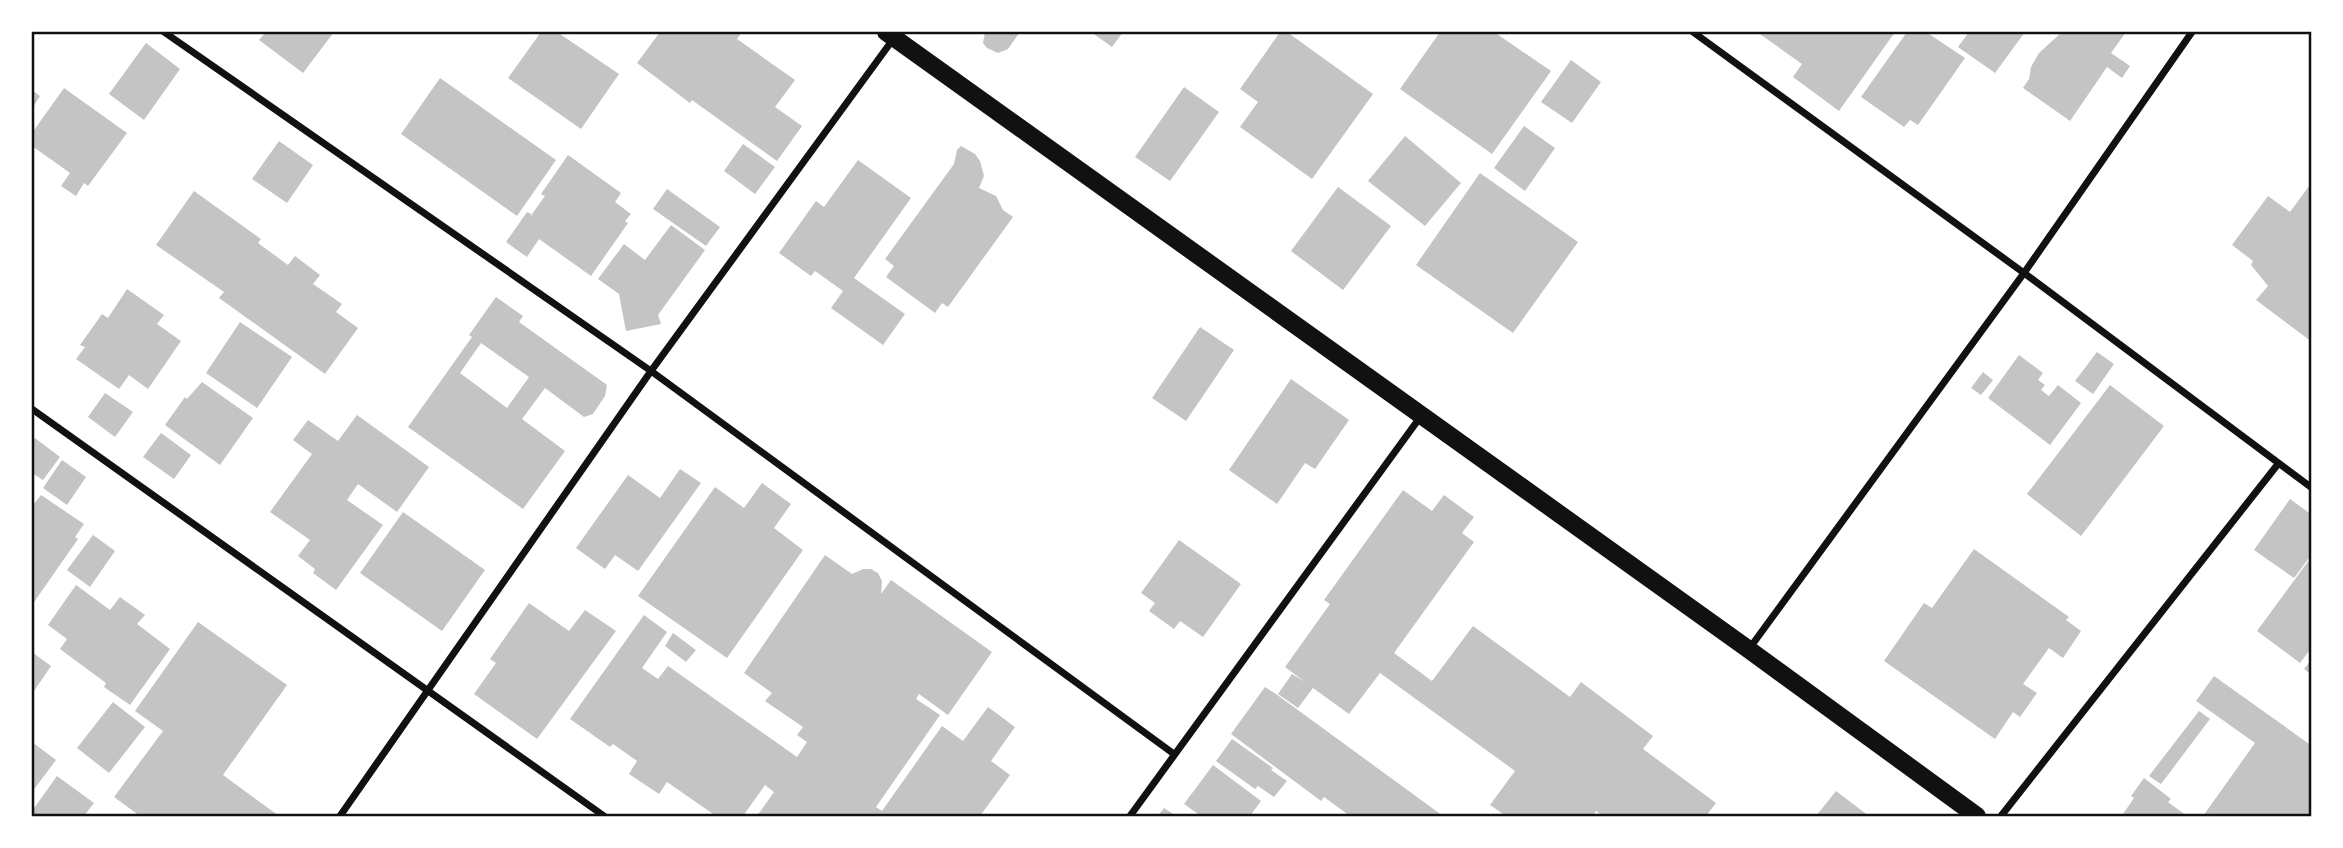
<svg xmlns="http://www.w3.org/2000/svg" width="2343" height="848" viewBox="0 0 2343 848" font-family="'Fira Sans Condensed',sans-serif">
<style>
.building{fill:#c4c4c4;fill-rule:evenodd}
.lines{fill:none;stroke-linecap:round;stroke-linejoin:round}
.minor{stroke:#111;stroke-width:7}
.primary{stroke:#111;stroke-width:18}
.neatline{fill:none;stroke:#111;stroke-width:2.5}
</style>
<rect width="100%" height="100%" fill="#fff"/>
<path class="building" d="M 266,32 L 334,32 L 303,73 L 259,40 Z
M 541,32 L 557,32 L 619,74 L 581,129 L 508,78 Z
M 660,32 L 742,32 L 737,39 L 795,80 L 775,107 L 802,126 L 777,161 L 692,100 L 690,103 L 637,63 Z
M 985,32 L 1020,32 L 1008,49 L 998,53 L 987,48 L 983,43 Z
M 1091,32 L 1123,32 L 1112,47 Z
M 1280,32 L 1287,32 L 1373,94 L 1312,179 L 1240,127 L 1258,102 L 1240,89 Z
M 1440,32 L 1494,32 L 1551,71 L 1492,154 L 1400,89 Z
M 1757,32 L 1895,32 L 1839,111 L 1793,77 L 1802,64 Z
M 1907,32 L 1926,32 L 1965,58 L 1918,125 L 1910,120 L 1904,127 L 1861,97 Z
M 1969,32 L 2025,32 L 1995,73 L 1958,47 Z
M 2062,32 L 2126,32 L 2111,53 L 2130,66 L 2122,78 L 2107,67 L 2070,121 L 2023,88 L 2029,79 L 2031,67 L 2039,53 Z
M 146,43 L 180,69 L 144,120 L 109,94 Z
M 1571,60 L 1601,82 L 1572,123 L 1541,102 Z
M 440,78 L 556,160 L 517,216 L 401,134 Z
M 1184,87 L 1219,112 L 1170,181 L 1135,157 Z
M 64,88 L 127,133 L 88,186 L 84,183 L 76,196 L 61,186 L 70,173 L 32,146 L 32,133 Z
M 32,90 L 40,96 L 32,109 Z
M 1524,126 L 1555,148 L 1525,191 L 1494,168 Z
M 1405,136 L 1461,183 L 1425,226 L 1368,181 Z
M 279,141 L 313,165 L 287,203 L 252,179 Z
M 743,144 L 775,167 L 755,194 L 724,171 Z
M 961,146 L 975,154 L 980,161 L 984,176 L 979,188 L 996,196 L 1003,210 L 1013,217 L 948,307 L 942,303 L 935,313 L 886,277 L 894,266 L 885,259 L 954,164 L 957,150 Z
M 568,155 L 621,193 L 615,202 L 631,214 L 625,221 L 628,223 L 591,276 L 539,239 L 527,257 L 506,242 L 527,212 L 531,214 L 530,217 L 545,196 L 541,194 Z
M 858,160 L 911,198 L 854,278 L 905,314 L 883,345 L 831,308 L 843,291 L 815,271 L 811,276 L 779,253 L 816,201 L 824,207 Z
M 1480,173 L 1578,242 L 1513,333 L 1416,265 Z
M 2312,182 L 2312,342 L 2256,300 L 2268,286 L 2251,265 L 2253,261 L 2232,245 L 2268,196 L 2290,212 Z
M 1338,187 L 1391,226 L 1343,290 L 1291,251 Z
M 667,189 L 720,227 L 706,246 L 653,209 Z
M 194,191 L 261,239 L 258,243 L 288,265 L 295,256 L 320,275 L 313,284 L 342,304 L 336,312 L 358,328 L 325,374 L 219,298 L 224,292 L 156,245 Z
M 671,225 L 705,250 L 658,315 L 661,324 L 626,331 L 619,294 L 598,279 L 624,244 L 645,260 Z
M 127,289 L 164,315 L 157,324 L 181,341 L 148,389 L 129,375 L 119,389 L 76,359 L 85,347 L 80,345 L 102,314 L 108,318 Z
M 496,297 L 523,316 L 519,322 L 607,385 L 605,396 L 593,414 L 584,417 L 545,388 L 522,419 L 565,451 L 523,509 L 408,427 L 472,337 L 469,335 ZM 481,343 L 529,377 L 507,408 L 460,373 Z
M 240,322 L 292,357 L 257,408 L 206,373 Z
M 1200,327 L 1234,350 L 1186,421 L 1152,398 Z
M 2097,352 L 2114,364 L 2093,394 L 2075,381 Z
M 2019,355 L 2043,373 L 2038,380 L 2045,385 L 2041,390 L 2049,396 L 2058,385 L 2081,403 L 2050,445 L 1988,398 Z
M 1983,372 L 1993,380 L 1981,395 L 1971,388 Z
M 1291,379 L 1349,420 L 1315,469 L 1305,463 L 1277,504 L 1229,470 Z
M 202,382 L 253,418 L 220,465 L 165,425 L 185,397 L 187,399 Z
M 2110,385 L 2164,426 L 2081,536 L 2027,494 Z
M 105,393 L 133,412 L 115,437 L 88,417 Z
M 357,415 L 429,467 L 397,512 L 358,484 L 347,500 L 383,525 L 336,590 L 313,573 L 315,569 L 298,556 L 310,540 L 270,512 L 312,454 L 293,440 L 308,420 L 338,441 Z
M 161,433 L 191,455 L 174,479 L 143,457 Z
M 35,438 L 60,457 L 43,480 L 32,473 L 32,443 Z
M 62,460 L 86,477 L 67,505 L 43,488 Z
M 680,469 L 701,483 L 638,571 L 615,555 L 605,569 L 576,548 L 628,475 L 660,498 Z
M 762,483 L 791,504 L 774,528 L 803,550 L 727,658 L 638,596 L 715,487 L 744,508 Z
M 1403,490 L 1432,511 L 1444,495 L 1474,517 L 1462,533 L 1474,542 L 1394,653 L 1432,681 L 1473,626 L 1570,697 L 1581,682 L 1653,736 L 1643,749 L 1716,803 L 1706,816 L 1603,816 L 1596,811 L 1593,816 L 1506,816 L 1490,805 L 1515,771 L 1380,673 L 1349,714 L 1313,688 L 1298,708 L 1278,694 L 1292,674 L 1305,682 L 1285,667 L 1330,604 L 1324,600 Z
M 41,495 L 84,524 L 75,537 L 78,539 L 32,605 L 32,504 L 33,505 Z
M 2290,499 L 2312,515 L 2312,554 L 2294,578 L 2254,550 Z
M 403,512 L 485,570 L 442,631 L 360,573 Z
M 93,535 L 115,551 L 90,587 L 67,570 Z
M 1179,540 L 1241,584 L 1203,637 L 1180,621 L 1174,629 L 1149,611 L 1155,603 L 1141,593 Z
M 1974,549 L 2069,617 L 2066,620 L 2081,631 L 2063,658 L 2049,648 L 2023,684 L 2037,693 L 2020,717 L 2013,712 L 1995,739 L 1884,661 L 1924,603 L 1932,608 Z
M 825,555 L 852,574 L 863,569 L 871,569 L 878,573 L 882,581 L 881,594 L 891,580 L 992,652 L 948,715 L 919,694 L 916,699 L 940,715 L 876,807 L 882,811 L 942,726 L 963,741 L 988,707 L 1015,727 L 991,761 L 1010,775 L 980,816 L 757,816 L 774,792 L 765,785 L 743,816 L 716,816 L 667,782 L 659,794 L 629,774 L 637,761 L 613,744 L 610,747 L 570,719 L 644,615 L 667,632 L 642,668 L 658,679 L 668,666 L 797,757 L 807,742 L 797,735 L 803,727 L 765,701 L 772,693 L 744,673 Z
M 2312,556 L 2312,647 L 2300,663 L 2257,631 Z
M 76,585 L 110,610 L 120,597 L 145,615 L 137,624 L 170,649 L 130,705 L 104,687 L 106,683 L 60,649 L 67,639 L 48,625 Z
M 529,603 L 569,631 L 585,610 L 616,631 L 537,739 L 474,694 L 496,663 L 490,659 Z
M 198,622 L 287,685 L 223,775 L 279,816 L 140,816 L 114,797 L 163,731 L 135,711 Z
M 673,633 L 696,650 L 686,662 L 665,646 Z
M 32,652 L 51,666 L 32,694 Z
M 2312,659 L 2312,675 L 2304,669 Z
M 2214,676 L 2312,746 L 2312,816 L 2203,816 L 2255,743 L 2196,701 Z
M 1265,687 L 1276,694 L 1443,816 L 1350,816 L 1324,797 L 1321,801 L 1231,734 Z
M 113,702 L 145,727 L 109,773 L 77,748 Z
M 2199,711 L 2210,719 L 2161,784 L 2149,776 Z
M 1232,739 L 1273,768 L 1271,770 L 1287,781 L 1274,797 L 1258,786 L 1255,789 L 1216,761 Z
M 32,742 L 56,760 L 32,792 Z
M 1213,765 L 1261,801 L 1250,816 L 1201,816 L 1184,804 Z
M 57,776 L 94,803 L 84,816 L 32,816 L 32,811 Z
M 2144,778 L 2171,799 L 2168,802 L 2187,816 L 2126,816 L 2123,814 L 2134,798 L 2131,796 Z
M 1836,791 L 1869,816 L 1816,816 Z
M 1164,808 L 1176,816 L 1158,816 Z"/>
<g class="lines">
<path class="minor" d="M 164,32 L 651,371 L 1174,754
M 1693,32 L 2024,273 L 2312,488
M 32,409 L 604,816
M 1749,649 L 2024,273 L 2192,32
M 340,816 L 651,371 L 894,38
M 1130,816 L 1421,416
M 2001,816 L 2278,464"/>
<path class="primary" d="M 886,32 L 1748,649 L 1977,816"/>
</g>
<rect width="2343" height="848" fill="none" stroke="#ffffff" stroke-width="66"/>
<rect x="33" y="33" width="2277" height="782" class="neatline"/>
</svg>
